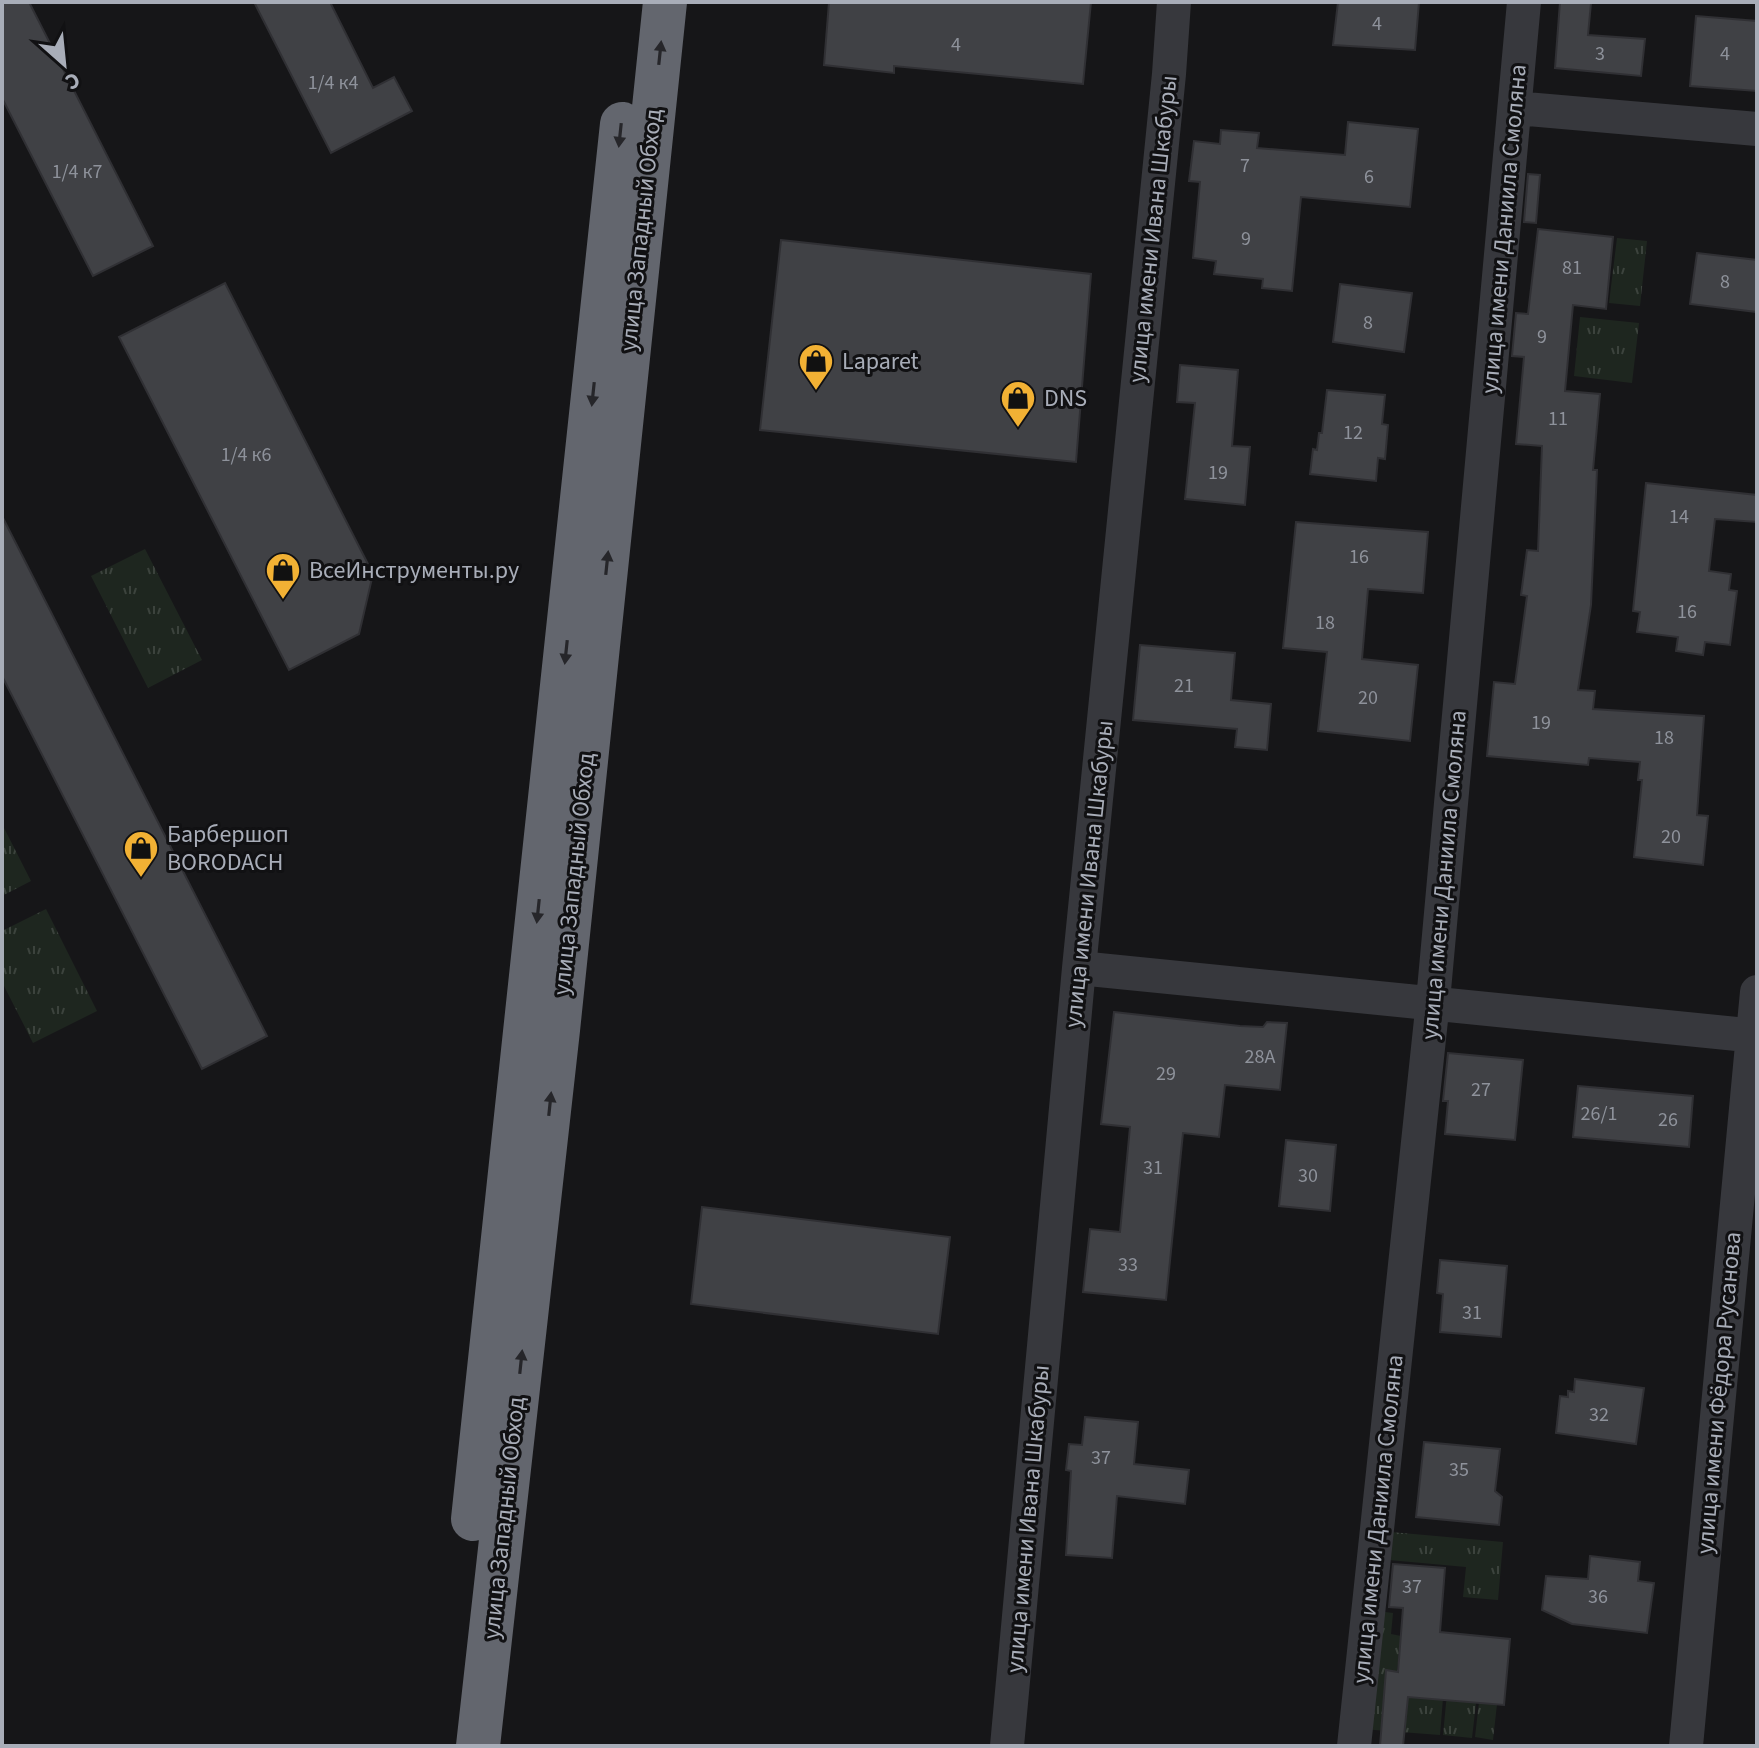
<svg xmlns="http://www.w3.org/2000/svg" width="1759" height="1748" viewBox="0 0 1759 1748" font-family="'Source Sans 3',sans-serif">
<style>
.grass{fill:url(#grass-tufts)}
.building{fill:#404145;stroke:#303034;stroke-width:2}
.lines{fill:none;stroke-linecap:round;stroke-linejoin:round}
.street{stroke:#37383d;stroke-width:34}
.highway{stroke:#63666e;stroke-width:44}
.oneway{fill:#26262a}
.labels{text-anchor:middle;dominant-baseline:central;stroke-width:6;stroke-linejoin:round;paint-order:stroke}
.number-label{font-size:20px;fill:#8e929b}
.street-label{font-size:24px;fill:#a8adb8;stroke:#111113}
.poi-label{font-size:24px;fill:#a8adb8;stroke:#111113;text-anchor:start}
</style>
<defs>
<pattern id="grass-tufts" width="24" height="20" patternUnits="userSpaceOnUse" patternTransform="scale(2)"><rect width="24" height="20" fill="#1e261f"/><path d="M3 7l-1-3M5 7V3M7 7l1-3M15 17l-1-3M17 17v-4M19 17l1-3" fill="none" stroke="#3c433d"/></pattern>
</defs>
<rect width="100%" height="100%" fill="#161618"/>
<path class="grass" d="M 1617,238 L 1647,241 L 1640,306 L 1609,303 Z
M 1580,317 L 1639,323 L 1632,383 L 1574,376 Z
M 145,549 L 202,660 L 148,688 L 91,576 Z
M 2,824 L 31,881 L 2,896 Z
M 46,909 L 97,1011 L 33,1043 L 2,982 L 2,931 Z
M 1391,1532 L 1503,1542 L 1498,1600 L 1463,1597 L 1466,1567 L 1389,1560 Z
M 1385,1612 L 1393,1613 L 1391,1634 L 1401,1636 L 1397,1671 L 1386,1671 L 1383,1710 L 1407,1695 L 1443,1698 L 1440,1735 L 1362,1729 Z
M 1448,1683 L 1464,1701 L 1476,1703 L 1472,1738 L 1443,1735 Z
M 1479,1702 L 1497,1704 L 1493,1740 L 1475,1737 Z"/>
<path class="building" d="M 2,2 L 29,2 L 153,246 L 93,276 L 2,98 Z
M 254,2 L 330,2 L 373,88 L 394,77 L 412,111 L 331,153 Z
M 829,2 L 1091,2 L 1083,84 L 894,66 L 894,73 L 824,65 Z
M 1338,2 L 1419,2 L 1415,50 L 1333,45 Z
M 1560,2 L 1591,3 L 1588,35 L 1645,39 L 1641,76 L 1555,68 Z
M 1696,16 L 1757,21 L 1757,91 L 1690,86 Z
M 1348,122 L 1418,129 L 1410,207 L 1301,197 L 1292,291 L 1262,288 L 1263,279 L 1214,274 L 1216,261 L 1193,258 L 1200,182 L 1189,181 L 1194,141 L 1220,144 L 1221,130 L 1259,133 L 1257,148 L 1345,155 Z
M 1528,174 L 1540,175 L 1536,223 L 1524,222 Z
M 1538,229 L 1613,237 L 1606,309 L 1573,305 L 1565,391 L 1600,394 L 1593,470 L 1597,470 L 1591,605 L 1578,690 L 1595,691 L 1593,709 L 1704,716 L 1697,815 L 1708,816 L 1703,865 L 1634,857 L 1642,780 L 1638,780 L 1640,762 L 1589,758 L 1588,765 L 1487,756 L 1494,682 L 1515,684 L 1527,596 L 1521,595 L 1527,550 L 1538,551 L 1542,446 L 1516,444 L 1524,357 L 1512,356 L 1516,313 L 1528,314 Z
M 781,240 L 1091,274 L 1076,462 L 760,430 Z
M 1697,253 L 1757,260 L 1757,312 L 1690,304 Z
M 225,283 L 373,574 L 359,634 L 289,670 L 119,337 Z
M 1340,284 L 1412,293 L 1404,352 L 1333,342 Z
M 1180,365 L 1238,370 L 1232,446 L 1250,447 L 1245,505 L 1185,499 L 1195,403 L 1177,402 Z
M 1327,390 L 1385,395 L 1382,424 L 1388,425 L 1385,459 L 1378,458 L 1376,481 L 1310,474 L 1313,449 L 1317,450 L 1319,433 L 1322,433 Z
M 1646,483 L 1757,495 L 1757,522 L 1715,519 L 1709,571 L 1731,574 L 1729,590 L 1737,591 L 1730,645 L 1705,642 L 1703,655 L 1676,651 L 1678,637 L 1637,632 L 1640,612 L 1633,611 Z
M 2,516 L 267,1036 L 202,1069 L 2,676 Z
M 1296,522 L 1428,532 L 1423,593 L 1368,589 L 1362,659 L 1418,665 L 1410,741 L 1318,731 L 1327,652 L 1283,648 Z
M 1140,645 L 1235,653 L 1231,700 L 1271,704 L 1267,750 L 1235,747 L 1237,729 L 1133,720 Z
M 1114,1012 L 1240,1026 L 1263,1027 L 1267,1022 L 1287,1023 L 1280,1090 L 1225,1085 L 1219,1137 L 1183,1133 L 1166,1300 L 1083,1292 L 1090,1229 L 1120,1232 L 1130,1127 L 1101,1124 Z
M 1448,1053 L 1523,1060 L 1515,1140 L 1445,1134 L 1448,1101 L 1443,1101 Z
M 1578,1086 L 1693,1096 L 1689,1147 L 1573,1137 Z
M 1286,1140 L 1336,1145 L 1330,1211 L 1279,1206 Z
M 702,1207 L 950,1237 L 938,1334 L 691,1304 Z
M 1440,1260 L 1507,1266 L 1501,1337 L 1440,1332 L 1443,1294 L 1437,1293 Z
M 1575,1379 L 1644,1388 L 1636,1444 L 1556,1433 L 1560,1396 L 1568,1397 L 1568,1391 L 1574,1392 Z
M 1085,1417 L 1138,1422 L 1134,1464 L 1189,1470 L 1185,1504 L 1117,1496 L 1112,1558 L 1066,1555 L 1071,1471 L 1066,1470 L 1069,1444 L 1082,1445 Z
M 1424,1442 L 1500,1449 L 1495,1491 L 1502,1497 L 1499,1525 L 1416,1517 Z
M 1590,1556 L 1640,1562 L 1638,1581 L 1654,1583 L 1647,1633 L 1572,1624 L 1542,1610 L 1546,1576 L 1588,1579 Z
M 1393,1564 L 1445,1568 L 1440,1632 L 1510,1639 L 1504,1705 L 1408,1697 L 1403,1746 L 1380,1746 L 1386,1670 L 1398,1672 L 1403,1608 L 1389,1607 Z"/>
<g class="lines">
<path class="street" d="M 1515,108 L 1757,129
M 1079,968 L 1757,1036
M 1007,1746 L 1079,968 L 1169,74 L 1174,2
M 1354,1746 L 1433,1001 L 1524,2
M 1686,1746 L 1757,992"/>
<path class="highway" d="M 473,1519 L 622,124
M 478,1746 L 558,1030 L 665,2"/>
</g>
<defs><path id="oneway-solid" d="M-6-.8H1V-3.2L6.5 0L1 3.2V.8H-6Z" transform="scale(2)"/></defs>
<g class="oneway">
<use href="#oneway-solid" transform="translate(660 53) rotate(-84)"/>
<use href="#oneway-solid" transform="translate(620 135) rotate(96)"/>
<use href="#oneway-solid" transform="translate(593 394) rotate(96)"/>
<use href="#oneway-solid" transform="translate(607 563) rotate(-84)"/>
<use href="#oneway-solid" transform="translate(566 652) rotate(96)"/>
<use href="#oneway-solid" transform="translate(538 911) rotate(96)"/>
<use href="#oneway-solid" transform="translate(550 1104) rotate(-84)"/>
<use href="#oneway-solid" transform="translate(521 1362) rotate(-84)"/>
</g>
<defs>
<g id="shop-pin" transform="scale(1.8)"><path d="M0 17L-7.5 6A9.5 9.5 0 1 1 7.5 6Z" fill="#f2b134" stroke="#111113"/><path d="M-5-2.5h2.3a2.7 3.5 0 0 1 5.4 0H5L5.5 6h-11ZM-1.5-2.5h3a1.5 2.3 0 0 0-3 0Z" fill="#111"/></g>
</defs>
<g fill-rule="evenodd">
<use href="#shop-pin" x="816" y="361"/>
<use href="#shop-pin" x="1018" y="398"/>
<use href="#shop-pin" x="283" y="570"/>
<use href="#shop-pin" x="141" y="848"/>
</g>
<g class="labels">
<g class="number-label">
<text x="1377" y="24">4</text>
<text x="956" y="45">4</text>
<text x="1600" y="54">3</text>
<text x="1725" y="54">4</text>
<text x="333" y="83">1/4 к4</text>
<text x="1245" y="166">7</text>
<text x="77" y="172">1/4 к7</text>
<text x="1369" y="177">6</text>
<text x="1246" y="239">9</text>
<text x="1572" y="268">81</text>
<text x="1725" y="282">8</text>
<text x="1368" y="323">8</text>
<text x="1542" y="337">9</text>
<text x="1558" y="419">11</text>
<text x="1353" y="433">12</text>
<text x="246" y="455">1/4 к6</text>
<text x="1218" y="473">19</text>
<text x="1679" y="517">14</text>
<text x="1359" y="557">16</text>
<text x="1687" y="612">16</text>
<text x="1325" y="623">18</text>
<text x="1184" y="686">21</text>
<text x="1368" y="698">20</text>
<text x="1541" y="723">19</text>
<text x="1664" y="738">18</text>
<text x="1671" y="837">20</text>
<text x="1260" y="1057">28А</text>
<text x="1166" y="1074">29</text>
<text x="1481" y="1090">27</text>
<text x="1599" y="1114">26/1</text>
<text x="1668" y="1120">26</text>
<text x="1153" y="1168">31</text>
<text x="1308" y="1176">30</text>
<text x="1128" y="1265">33</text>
<text x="1472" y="1313">31</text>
<text x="1599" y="1415">32</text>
<text x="1101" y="1458">37</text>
<text x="1459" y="1470">35</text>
<text x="1412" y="1587">37</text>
<text x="1598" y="1597">36</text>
</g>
<g class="street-label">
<text transform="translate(1153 229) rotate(-84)">улица имени Ивана Шкабуры</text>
<text transform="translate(1504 229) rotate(-85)">улица имени Даниила Смоляна</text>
<text transform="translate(641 230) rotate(-84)">улица Западный Обход</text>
<text transform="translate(574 874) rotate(-84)">улица Западный Обход</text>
<text transform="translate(1089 874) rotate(-84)">улица имени Ивана Шкабуры</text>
<text transform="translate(1444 875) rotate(-85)">улица имени Даниила Смоляна</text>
<text transform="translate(1719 1393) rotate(-85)">улица имени Фёдора Русанова</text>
<text transform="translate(504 1518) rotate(-84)">улица Западный Обход</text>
<text transform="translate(1028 1519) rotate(-85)">улица имени Ивана Шкабуры</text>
<text transform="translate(1378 1519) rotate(-84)">улица имени Даниила Смоляна</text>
</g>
<g class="poi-label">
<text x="842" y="361">Laparet</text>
<text x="1044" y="398">DNS</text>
<text x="309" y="570">ВсеИнструменты.ру</text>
<text x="167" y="834">Барбершоп<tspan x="167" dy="28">BORODACH</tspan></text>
</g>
</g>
<rect width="1759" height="1748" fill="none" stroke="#a8adb8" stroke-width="8"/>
<g transform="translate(64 64) rotate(153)" stroke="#111113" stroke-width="6" paint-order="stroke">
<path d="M0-6L14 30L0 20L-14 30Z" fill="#a8adb8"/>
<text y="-12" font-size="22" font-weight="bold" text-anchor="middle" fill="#a8adb8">С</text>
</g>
</svg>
